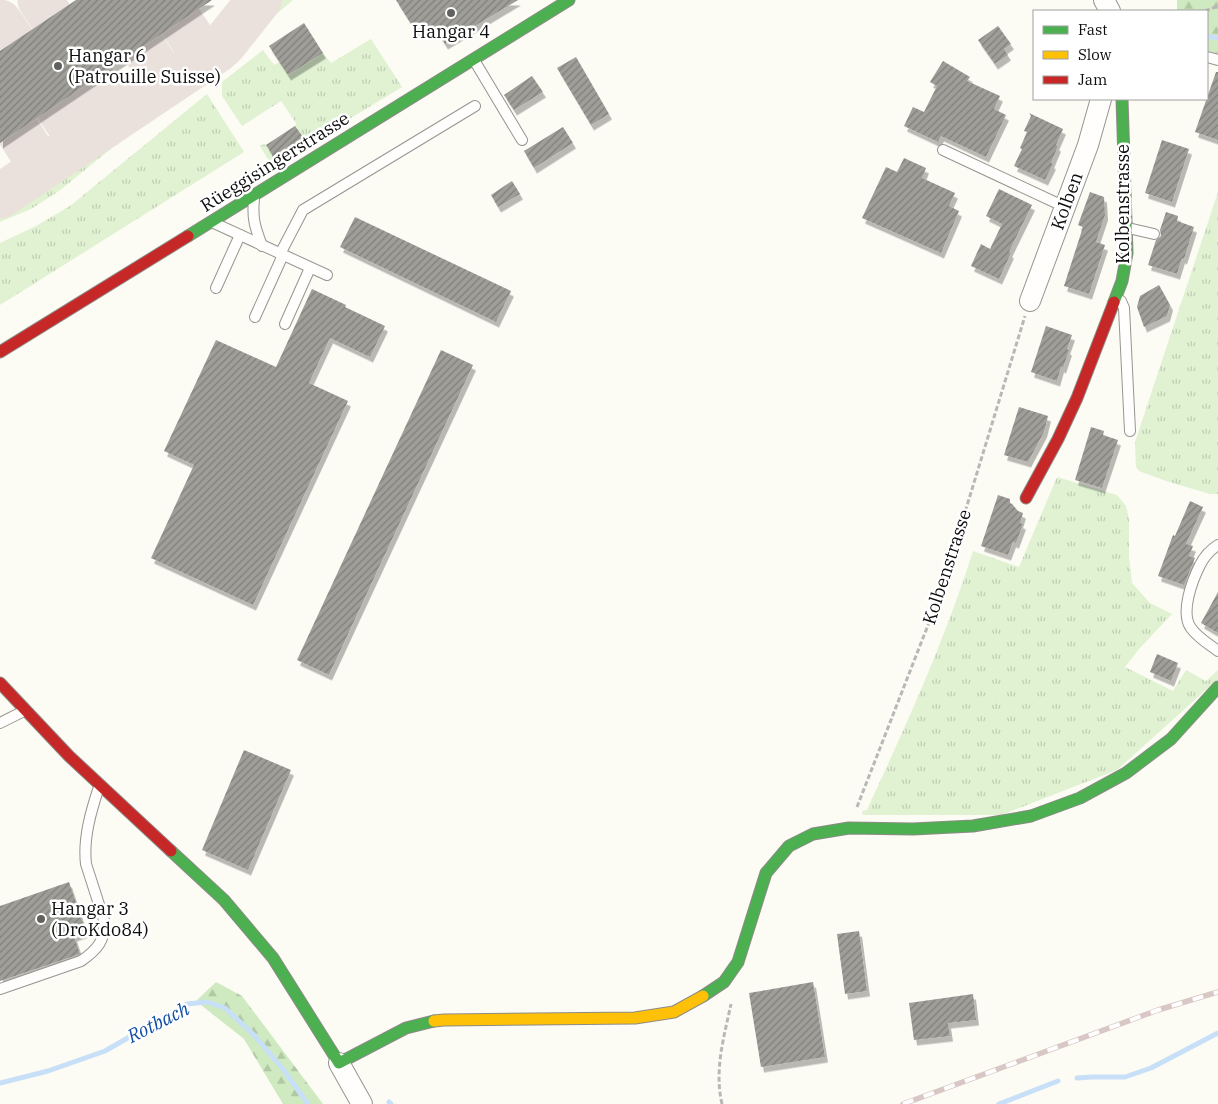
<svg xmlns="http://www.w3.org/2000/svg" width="1218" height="1104" font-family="'IBM Plex Serif',serif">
	<defs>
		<pattern id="grass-tufts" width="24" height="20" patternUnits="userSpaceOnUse" patternTransform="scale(1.25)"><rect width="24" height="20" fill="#e0f2d2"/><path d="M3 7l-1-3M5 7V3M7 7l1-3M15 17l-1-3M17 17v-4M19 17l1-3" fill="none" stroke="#bfceb3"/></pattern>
		<pattern id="forest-firs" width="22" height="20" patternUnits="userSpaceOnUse" patternTransform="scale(1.25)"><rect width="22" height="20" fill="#cfeac0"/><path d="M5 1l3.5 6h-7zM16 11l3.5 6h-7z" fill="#b1c8a4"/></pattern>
		<pattern id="building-hatch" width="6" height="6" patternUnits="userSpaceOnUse" patternTransform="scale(1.25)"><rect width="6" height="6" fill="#9f9e99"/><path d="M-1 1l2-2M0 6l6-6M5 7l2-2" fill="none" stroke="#807f7b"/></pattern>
		<filter id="shadow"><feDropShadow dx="3" dy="5.5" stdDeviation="0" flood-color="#0004"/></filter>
	</defs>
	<rect width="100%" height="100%" fill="#fcfbf4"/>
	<g fill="url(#grass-tufts)">
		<path d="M274,0H293L273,17H270L268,13L267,10Z"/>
		<path d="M371,39L402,87L272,166L260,146L263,144L266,145L274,156L302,137L295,126L296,123L281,101L242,126L222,96V82L263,50L274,65L280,62L288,75L323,53L331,63Z"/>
		<path d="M186,86L187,87L59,191L31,209L0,222V212Z"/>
		<path d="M207,94L244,152L0,305V243L36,226L70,206Z"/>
		<path d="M1218,192V494H1210L1166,481L1139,471L1136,467L1135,442Z"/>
		<path d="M1057,477L1117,495L1126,506L1129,519V557L1132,583L1150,603L1172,614L1139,649L1125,667L1173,691L1186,670L1206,681L1218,670V679L1117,770L1001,815H863L862,811L867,810L871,801C909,719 946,637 973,551L1019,567Z"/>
	</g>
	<g fill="url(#forest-firs)">
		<path d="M1177,0H1218V54L1207,51V11H1177Z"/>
		<path d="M216,982L242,996L323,1104H283L244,1039L196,1001Z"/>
	</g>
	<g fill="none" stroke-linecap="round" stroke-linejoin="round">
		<g stroke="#c8dff8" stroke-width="5">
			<path d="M1207,36L1218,38"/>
			<path d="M1077,1078L1091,1077H1125L1151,1068L1218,1033"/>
			<path d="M0,1083L48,1071L105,1051L187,1004L207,1002L225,1008L254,1035L282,1068L308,1104"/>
			<path d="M389,1102L391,1104"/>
			<path d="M999,1104L1058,1081"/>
		</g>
		<g stroke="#eae1dc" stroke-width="45">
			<path d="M40,0L109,104C114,113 110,119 105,126"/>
			<path d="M111,0L161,74C162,82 160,87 154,92"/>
			<path d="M166,0L199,49C200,57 197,62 192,67"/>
			<path d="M0,22L72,129C76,138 73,145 66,151"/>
			<path d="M0,103L36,159L35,169L29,177"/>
			<path d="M0,196L216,51L224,44L259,0"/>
		</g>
	</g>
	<g fill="url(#building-hatch)" filter="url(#shadow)">
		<path d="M76,0H212L0,143V51Z"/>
		<path d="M396,0H518L445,44L433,25L418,35Z"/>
		<path d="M304,23L323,53L288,75L269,46Z"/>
		<path d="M998,26L1011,44L1004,49L1008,55L995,64L978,40Z"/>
		<path d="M576,57L609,114L591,125L557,68Z"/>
		<path d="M943,61L970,77L967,81L1000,96L994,109L1006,115L986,157L941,136L938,142L904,126L913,107L924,112L937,86L930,82Z"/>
		<path d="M1216,72H1218V140L1195,132Z"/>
		<path d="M532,76L543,92L514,110L504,95Z"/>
		<path d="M1029,113L1063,129L1056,145L1058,146L1051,163L1053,164L1045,180L1014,166L1022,149L1020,148L1027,132L1024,131L1031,116Z"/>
		<path d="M295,126L303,137L273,156L266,145Z"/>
		<path d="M563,127L573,143L534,168L524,151Z"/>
		<path d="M1162,140L1189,149L1172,202L1145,193Z"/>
		<path d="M904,158L926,168L922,178L955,193L949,206L959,211L941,253L862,218L886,167L897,172Z"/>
		<path d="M512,181L520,194L498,207L491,195Z"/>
		<path d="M999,189L1032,205L1009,252L1011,253L999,279L971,266L981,244L990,249L1002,224L986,216Z"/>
		<path d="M1090,192L1104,197L1105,215L1096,242L1105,245L1089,294L1064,286L1083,227L1078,225Z"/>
		<path d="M1166,212L1178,216L1177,221L1194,227L1184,259L1182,258L1177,274L1148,265L1156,240L1161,236L1160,230Z"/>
		<path d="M355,217L511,291L496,322L340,247Z"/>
		<path d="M1159,285L1170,305L1167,316L1144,327L1137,307L1140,296Z"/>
		<path d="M312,289L346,305L345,307L385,326L370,357L330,338L309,383L348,401L253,605L151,558L194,465L164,451L216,340L276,367Z"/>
		<path d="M1046,326L1072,335L1067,349L1069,350L1063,368L1061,367L1057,381L1031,372Z"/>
		<path d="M441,350L473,365L329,675L297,660Z"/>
		<path d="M1019,407L1048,416L1044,432L1028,462L1004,455Z"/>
		<path d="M1091,427L1104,431L1103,435L1118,440L1102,488L1075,480Z"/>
		<path d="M998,495L1010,499V503L1012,504L1018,511L1023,513L1020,523L1023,524L1016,543L1013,542L1008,555L981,546Z"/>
		<path d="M1190,501L1203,507L1186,544L1193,546L1189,556L1195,558L1184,585L1158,576L1173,535L1175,536Z"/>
		<path d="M1218,592V633L1201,623Z"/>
		<path d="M1157,654L1178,663L1171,681L1150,672Z"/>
		<path d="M244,750L291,770L248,870L202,850Z"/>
		<path d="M69,882L86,932L74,936L80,954L0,981V906Z"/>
		<path d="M859,931L867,991L845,994L837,934Z"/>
		<path d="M813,982L825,1057L761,1067L749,993Z"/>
		<path d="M973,994L976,1020L948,1023L950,1036L914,1040L909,1003Z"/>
	</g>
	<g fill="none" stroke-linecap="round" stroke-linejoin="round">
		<defs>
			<g id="lane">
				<path d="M1207,57L1218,60"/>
				<path d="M474,60L522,140"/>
				<path d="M943,150L1065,207"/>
				<path d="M254,199C252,219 255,227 262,246"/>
				<path d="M214,223L327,275"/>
				<path d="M1128,228L1154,234"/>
				<path d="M280,254L303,210L475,106"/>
				<path d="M216,288L240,235"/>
				<path d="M1121,301L1124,308L1130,431"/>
				<path d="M255,317L283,255"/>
				<path d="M285,324L310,268"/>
				<path d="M1218,545C1210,550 1204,557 1200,565C1192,581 1180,613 1191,628C1198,638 1209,644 1218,651"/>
				<path d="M0,723L24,711"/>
				<path d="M0,989L81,961C97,950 106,940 104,920L86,864C83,838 91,811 99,787"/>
			</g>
			<g id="street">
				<path d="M1104,0L1110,11"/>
				<path d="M1030,301L1088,145L1101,99"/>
				<path d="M339,1063L362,1104"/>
			</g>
			<g id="fast">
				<path d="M188,236L569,0"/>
				<path d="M1114,302L1122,281L1127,253L1122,99"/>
				<path d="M171,851L224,900L273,958L339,1063L406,1028L434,1021"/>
				<path d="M703,996L724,982L738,962L766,873L789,846L813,834L849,828L913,829L973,826L1031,816L1080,798L1126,773L1171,739L1218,687"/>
			</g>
			<path id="slow" d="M434,1021L444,1020L635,1018L674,1012L703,996"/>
			<g id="jam">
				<path d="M0,352L188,236"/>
				<path d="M1026,498L1058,439L1077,398L1114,302"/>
				<path d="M0,683L69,756L171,851"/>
			</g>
		</defs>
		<use href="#lane" stroke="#959592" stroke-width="12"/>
		<use href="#street" stroke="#959592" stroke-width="22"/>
		<use href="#fast" stroke="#8c8b88" stroke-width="13"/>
		<use href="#slow" stroke="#8c8b88" stroke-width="13"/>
		<use href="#jam" stroke="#8c8b88" stroke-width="13"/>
		<g stroke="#b8b8b7" stroke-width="3" stroke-dasharray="5 2.5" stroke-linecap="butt">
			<path d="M1205,11L1218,6"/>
			<path d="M857,807L939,597L1025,316"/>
			<path d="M722,1104C714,1070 724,1037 731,1004"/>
		</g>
		<use href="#lane" stroke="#fffefd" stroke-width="10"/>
		<use href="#street" stroke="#fffefd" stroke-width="20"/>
		<use href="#fast" stroke="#4caf50" stroke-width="11"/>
		<use href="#slow" stroke="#ffc107" stroke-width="11"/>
		<use href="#jam" stroke="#c62828" stroke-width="11"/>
		<defs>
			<path id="rail" d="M903,1104L1158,1010L1218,992"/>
		</defs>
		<use href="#rail" stroke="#d8c7c4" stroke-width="5.5"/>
		<use href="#rail" stroke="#fff" stroke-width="4" stroke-dasharray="11" stroke-linecap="butt"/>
	</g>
	<g fill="#61615e" stroke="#fff" stroke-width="2">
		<circle cx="451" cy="13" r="5"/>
		<circle cx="58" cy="66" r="5"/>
		<circle cx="41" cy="919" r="5"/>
	</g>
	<g text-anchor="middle" stroke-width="5" stroke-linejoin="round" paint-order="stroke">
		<g font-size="18" fill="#0e0e0e" stroke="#fff" text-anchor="start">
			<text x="451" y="38" text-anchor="middle">Hangar 4</text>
			<text x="68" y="62">Hangar 6<tspan x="68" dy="21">(Patrouille Suisse)</tspan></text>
			<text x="51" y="915">Hangar 3<tspan x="51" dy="21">(DroKdo84)</tspan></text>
		</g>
		<g font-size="18" fill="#0e0e0e" stroke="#fff">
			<text transform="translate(275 162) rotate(-32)" y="6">Rüeggisingerstrasse</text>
			<text transform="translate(1067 201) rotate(-70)" y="6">Kolben</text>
			<text transform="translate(1123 204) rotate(-90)" y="6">Kolbenstrasse</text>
			<text transform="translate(947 567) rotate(-72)" y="6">Kolbenstrasse</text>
		</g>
		<g font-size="19" font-style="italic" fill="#124ea6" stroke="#fff">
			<text transform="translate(158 1022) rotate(-27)" y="7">Rotbach</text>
		</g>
	</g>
	<rect x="1033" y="10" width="175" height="90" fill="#ffffff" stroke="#9f9f9f"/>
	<rect x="1043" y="26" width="25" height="8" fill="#4caf50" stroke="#9f9f9f"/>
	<text x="1078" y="35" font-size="15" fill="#0e0e0e">Fast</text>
	<rect x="1043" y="51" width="25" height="8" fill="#ffc107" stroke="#9f9f9f"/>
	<text x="1078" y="60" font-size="15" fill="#0e0e0e">Slow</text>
	<rect x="1043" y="76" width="25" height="8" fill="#c62828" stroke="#9f9f9f"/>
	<text x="1078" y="85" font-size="15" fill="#0e0e0e">Jam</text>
</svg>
